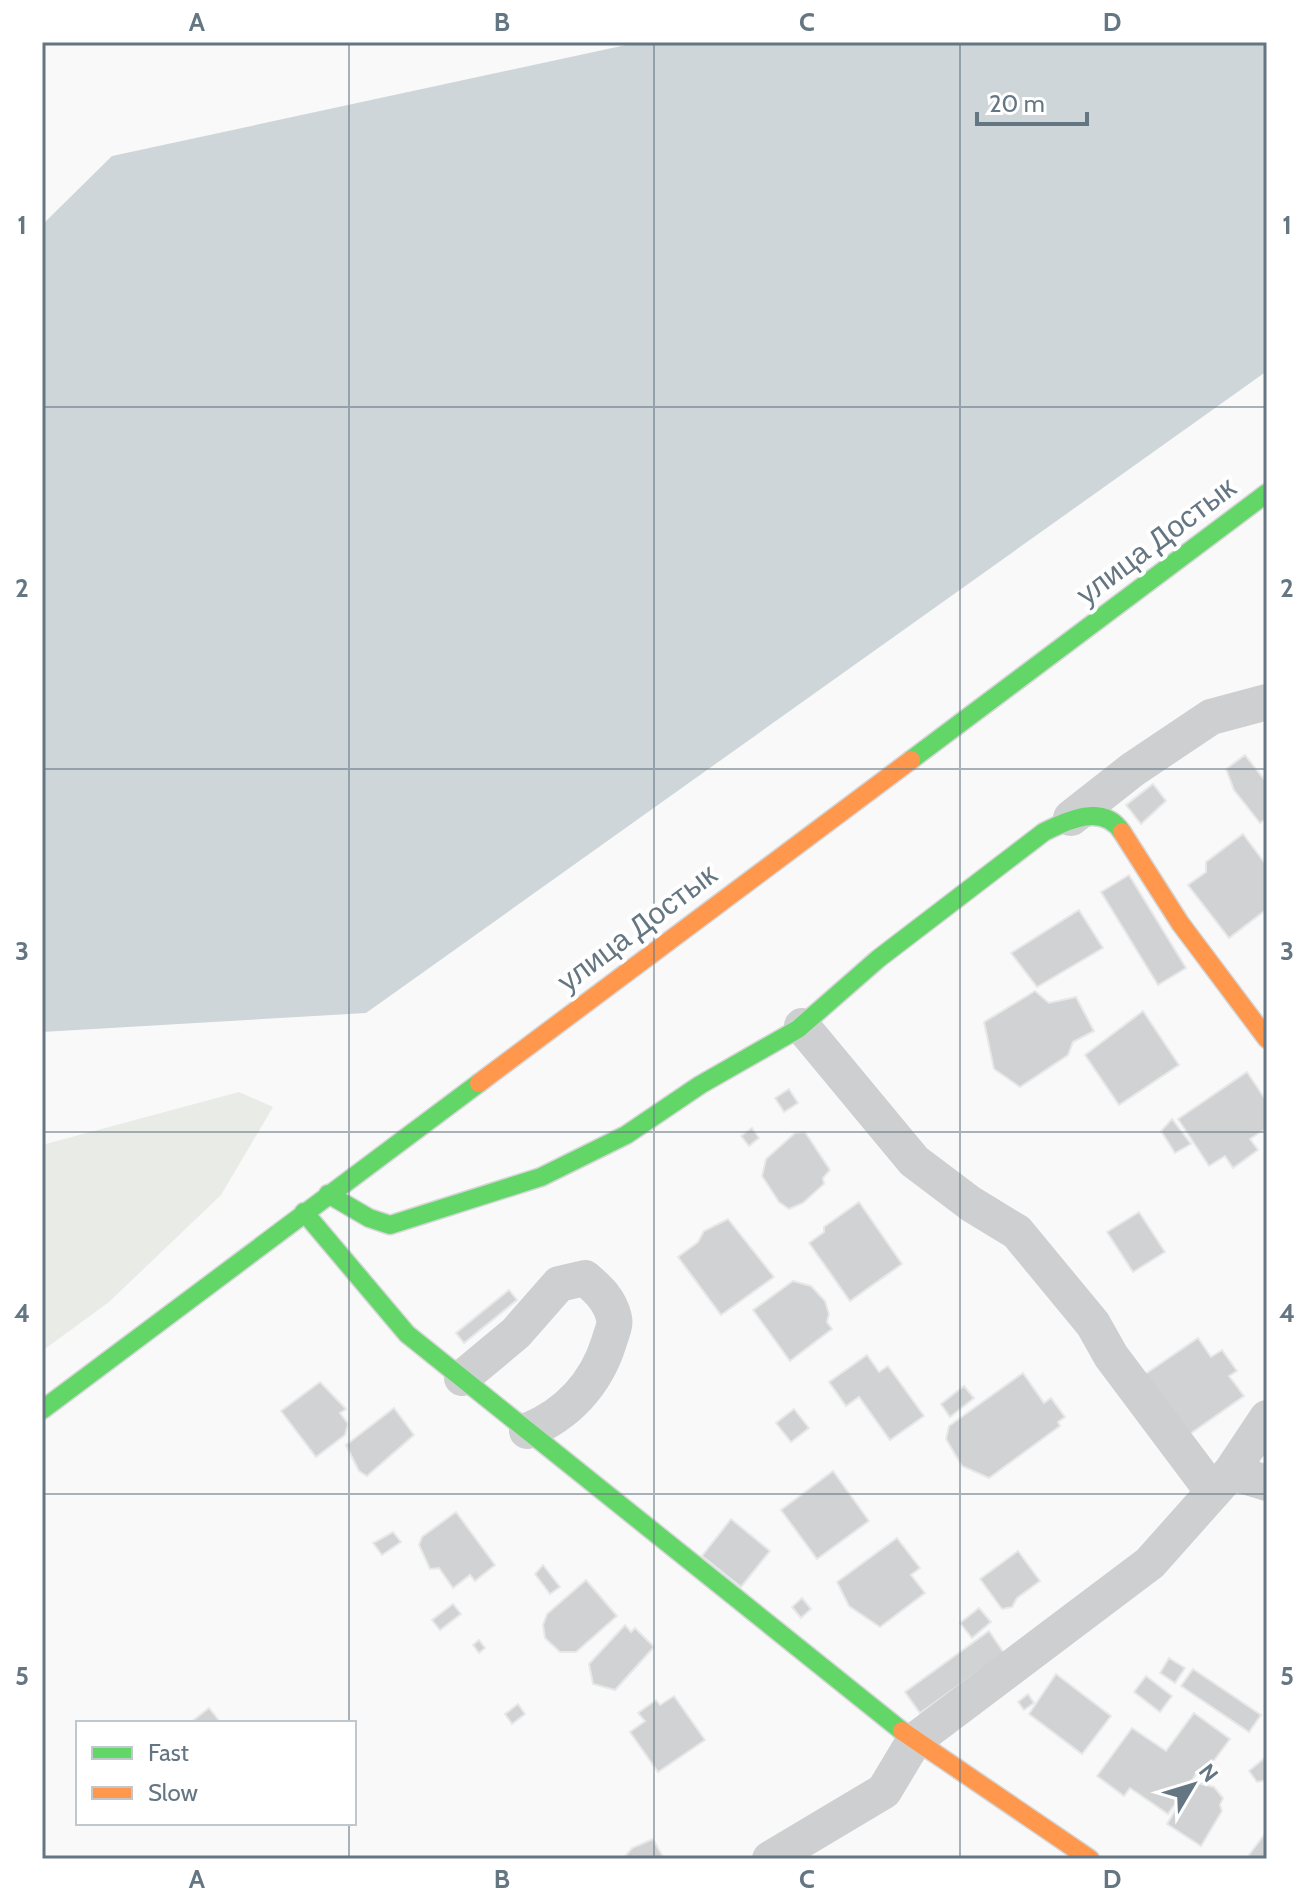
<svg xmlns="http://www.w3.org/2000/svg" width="1309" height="1901" font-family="Cabin,sans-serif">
	<rect width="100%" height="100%" fill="#f9f9f9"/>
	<path fill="#e8ebe6" d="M239,1092L273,1107L221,1195L109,1302L42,1351V1145Z"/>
	<path fill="#ced6d9" d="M640,42H1267V371L366,1013L42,1032V225L112,156Z"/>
	<g fill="#d0d2d3" stroke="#e8e8e8" stroke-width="2">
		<path d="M1245,755L1267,783V818L1260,823L1234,790L1226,769Z"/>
		<path d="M1153,784L1166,801L1141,824L1126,805Z"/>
		<path d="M1243,834L1267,866V909L1229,938L1188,885L1206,872V862Z"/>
		<path d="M1129,875L1186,968L1158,985L1101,892Z"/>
		<path d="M1079,910L1103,948L1037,987L1011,953Z"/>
		<path d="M1035,991L1049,1003L1076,997L1094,1031L1073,1042L1068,1055L1020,1087L994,1069L984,1022Z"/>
		<path d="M1143,1011L1179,1065L1119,1105L1085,1055Z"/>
		<path d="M1247,1072L1267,1102V1128L1250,1139L1258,1150L1233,1168L1225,1156L1209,1166L1178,1119Z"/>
		<path d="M789,1089L798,1103L784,1112L775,1098Z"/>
		<path d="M1172,1119L1191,1144L1175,1153L1161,1131Z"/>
		<path d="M752,1128L759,1138L749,1146L741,1136Z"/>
		<path d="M805,1132L830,1170L823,1178L824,1184L803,1203L789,1209L779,1202L762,1176L766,1159L795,1133Z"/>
		<path d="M859,1202L902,1264L850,1301L809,1243L824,1232V1227Z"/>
		<path d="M1139,1212L1165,1252L1133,1272L1107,1232Z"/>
		<path d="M728,1219L774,1277L721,1315L678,1257L698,1242L704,1231Z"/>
		<path d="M793,1281L811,1286L825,1301L829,1314L827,1322L832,1329L790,1361L753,1310Z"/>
		<path d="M509,1290L517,1300L464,1343L456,1333Z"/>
		<path d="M1198,1338L1211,1357L1222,1350L1237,1371L1229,1376L1244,1396L1184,1438L1141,1377Z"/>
		<path d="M867,1355L879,1372L888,1366L924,1416L890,1440L859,1397L846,1406L829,1382Z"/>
		<path d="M1023,1373L1044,1403L1051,1398L1065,1417L1058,1422L1060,1426L989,1478L962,1466L946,1439L949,1426Z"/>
		<path d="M320,1382L346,1409L340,1413L348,1424L345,1435L316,1457L281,1411Z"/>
		<path d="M964,1386L974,1398L950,1417L941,1404Z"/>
		<path d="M394,1408L414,1435L367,1476L359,1471L346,1445Z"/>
		<path d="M794,1409L809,1428L791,1442L776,1423Z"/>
		<path d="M833,1471L869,1521L817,1559L781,1510Z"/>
		<path d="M456,1512L495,1565L475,1581L470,1575L453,1588L439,1568L430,1569L419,1545L422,1537Z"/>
		<path d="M731,1519L770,1551L741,1587L702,1556Z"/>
		<path d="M393,1532L401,1542L382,1555L373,1543Z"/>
		<path d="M897,1538L920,1568L911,1575L925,1593L880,1627L849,1606L837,1582Z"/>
		<path d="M1018,1551L1040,1581L1017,1598L1012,1607L1002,1609L980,1579Z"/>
		<path d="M543,1565L560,1587L550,1594L535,1574Z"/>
		<path d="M586,1580L617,1616L576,1652H560L545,1638L543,1625L547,1614Z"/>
		<path d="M802,1598L811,1609L801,1618L792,1607Z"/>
		<path d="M453,1604L461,1614L440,1630L432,1620Z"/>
		<path d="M979,1608L991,1622L972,1638L960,1623Z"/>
		<path d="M625,1625L631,1632L635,1628L654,1647L615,1690L593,1684L589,1664Z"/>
		<path d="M989,1631L1004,1653L920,1713L905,1692Z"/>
		<path d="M479,1640L485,1648L479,1653L473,1645Z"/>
		<path d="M1169,1658L1185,1668L1175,1683L1160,1673Z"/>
		<path d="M1193,1669L1261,1715L1249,1732L1181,1686Z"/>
		<path d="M1056,1674L1111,1716L1082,1754L1029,1714Z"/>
		<path d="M1146,1676L1172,1696L1160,1712L1134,1692Z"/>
		<path d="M1028,1694L1034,1703L1024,1710L1018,1702Z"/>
		<path d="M674,1696L705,1740L658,1772L630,1732L645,1721L638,1713L656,1700L660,1705Z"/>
		<path d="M518,1704L525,1714L512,1724L505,1714Z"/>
		<path d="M209,1708L221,1723H190Z"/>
		<path d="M1194,1713L1230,1739L1204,1774L1199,1770L1168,1814L1130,1788L1124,1796L1097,1776L1132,1728L1166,1751Z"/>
		<path d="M1267,1756V1780L1257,1782L1249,1771Z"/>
		<path d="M1198,1783L1214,1787L1223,1798L1220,1805L1222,1811L1201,1846L1167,1824L1189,1788Z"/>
		<path d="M1267,1831V1859H1252L1249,1855Z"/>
		<path d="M653,1839L664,1859H623L632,1848Z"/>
	</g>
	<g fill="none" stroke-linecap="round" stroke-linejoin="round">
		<defs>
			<g id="fast">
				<path d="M911,760L1267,493"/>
				<path d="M328,1194L369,1218L390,1225L541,1177L626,1135L700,1085L798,1029L878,959L1044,832C1068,820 1103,803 1122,832"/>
				<path d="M304,1212L407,1334L902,1731"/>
				<path d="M42,1410L479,1083"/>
			</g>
			<g id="slow">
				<path d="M1122,832L1180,923L1267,1039"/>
				<path d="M479,1083L911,760"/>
				<path d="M902,1731L1090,1859"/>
			</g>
		</defs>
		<use href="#fast" stroke="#d5d6d7" stroke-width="21"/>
		<use href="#slow" stroke="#d5d6d7" stroke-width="21"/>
		<g stroke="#cecfd0" stroke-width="36">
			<path d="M1071,818L1132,770L1211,717L1267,702"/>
			<path d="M802,1026L914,1161L971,1204L1017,1232L1093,1324L1111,1356L1213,1492"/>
			<path d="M462,1378L516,1333L559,1284L585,1278C598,1289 610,1300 614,1318C616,1325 611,1334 609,1342C596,1384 567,1415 527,1431"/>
			<path d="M1231,1472L1267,1483"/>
			<path d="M770,1859L884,1791L914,1741L1150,1563L1231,1472L1267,1418"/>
		</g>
		<use href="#fast" stroke="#63d668" stroke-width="18"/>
		<use href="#slow" stroke="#ff974d" stroke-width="18"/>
	</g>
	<path fill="none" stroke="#657683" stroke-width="2" stroke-opacity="0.55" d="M349,42V1723M654,42V1859M960,42V1859M42,407H1267M42,769H1267M42,1132H1267M42,1494H1267M349,1823V1859"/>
	<g text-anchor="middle" stroke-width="8" stroke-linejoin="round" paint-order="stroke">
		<g font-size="30" fill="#657683" stroke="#fff">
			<text transform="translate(1156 541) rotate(-37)" y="10">улица Достык</text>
			<text transform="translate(637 928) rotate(-37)" y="10">улица Достык</text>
		</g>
	</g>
	<rect width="1309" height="1901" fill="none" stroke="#ffffff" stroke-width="88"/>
	<rect x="76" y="1721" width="280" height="104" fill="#ffffff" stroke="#c1c8cd" stroke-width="2"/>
	<rect x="92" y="1747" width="40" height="12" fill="#63d668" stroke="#c1c8cd" stroke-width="2"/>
	<text x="148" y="1761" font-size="24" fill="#657683">Fast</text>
	<rect x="92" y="1787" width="40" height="12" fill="#ff974d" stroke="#c1c8cd" stroke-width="2"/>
	<text x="148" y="1801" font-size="24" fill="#657683">Slow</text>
	<g transform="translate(1193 1785) rotate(52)" stroke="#ffffff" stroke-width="6" paint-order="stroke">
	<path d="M0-6L14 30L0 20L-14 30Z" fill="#657683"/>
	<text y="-12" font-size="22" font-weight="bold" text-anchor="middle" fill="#657683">N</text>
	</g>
	<path d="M977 112v12h110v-12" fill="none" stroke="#657683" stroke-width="4"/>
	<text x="989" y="112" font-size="24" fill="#657683" stroke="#ffffff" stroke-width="6" paint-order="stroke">20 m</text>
	<rect x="44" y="44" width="1221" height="1813" fill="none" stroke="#657683" stroke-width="3"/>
	<g font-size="26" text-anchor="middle" font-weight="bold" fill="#657683">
		<text x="197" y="31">A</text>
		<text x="502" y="31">B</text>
		<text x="807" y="31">C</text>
		<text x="1112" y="31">D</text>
		<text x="22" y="234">1</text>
		<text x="1287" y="234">1</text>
		<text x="22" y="597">2</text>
		<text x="1287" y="597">2</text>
		<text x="22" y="960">3</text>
		<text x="1287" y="960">3</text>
		<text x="22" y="1322">4</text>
		<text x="1287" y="1322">4</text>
		<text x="22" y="1685">5</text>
		<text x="1287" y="1685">5</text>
		<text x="197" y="1888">A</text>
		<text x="502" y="1888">B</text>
		<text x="807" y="1888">C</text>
		<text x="1112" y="1888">D</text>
	</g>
</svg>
